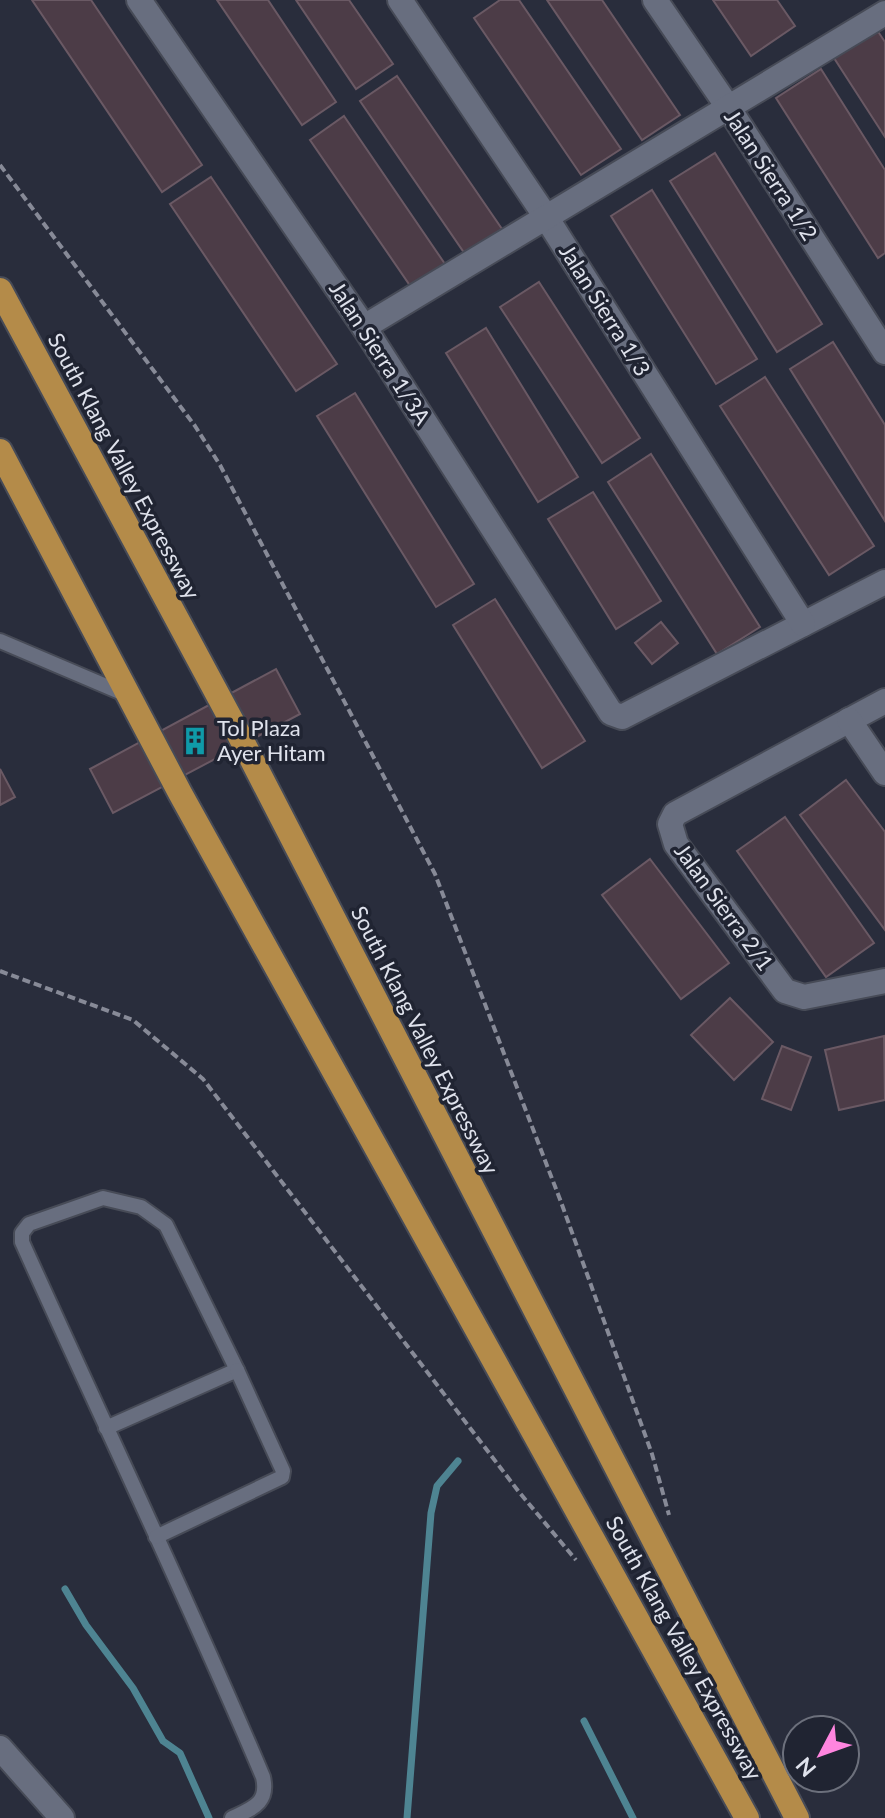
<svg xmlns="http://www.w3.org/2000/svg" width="885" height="1818" font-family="Lato,sans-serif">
	<rect width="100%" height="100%" fill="#292d3c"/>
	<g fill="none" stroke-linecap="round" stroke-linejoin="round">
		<g stroke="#4e8492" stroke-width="7">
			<path d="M65,1589L86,1625L133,1688L163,1741L180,1753L209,1818"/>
			<path d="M584,1721L633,1818"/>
			<path d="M407,1818L431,1513L437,1486L458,1461"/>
		</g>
	</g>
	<g fill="#4c3c47" stroke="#6a5964" stroke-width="2">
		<path d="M32,0H91L202,165L162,192Z"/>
		<path d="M217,0H268L336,102L302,125Z"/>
		<path d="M296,0H349L393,64L356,89Z"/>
		<path d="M500,0H519L621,149L581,175L474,18Z"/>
		<path d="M547,0H602L680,115L642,140Z"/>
		<path d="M713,0H777L795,26L751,56Z"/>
		<path d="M877,30L885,42V137L834,58Z"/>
		<path d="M821,69L885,170V253L878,258L776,98Z"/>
		<path d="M397,76L502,229L465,254L360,101Z"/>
		<path d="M344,116L445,264L411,287L310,140Z"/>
		<path d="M715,153L822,324L777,352L670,181Z"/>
		<path d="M211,177L337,364L296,391L170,204Z"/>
		<path d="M652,190L757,359L716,384L611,216Z"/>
		<path d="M539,282L640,438L602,463L500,307Z"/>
		<path d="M486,328L578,477L538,502L446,353Z"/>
		<path d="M833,342L885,425V521L790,369Z"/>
		<path d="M765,377L874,546L829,575L720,406Z"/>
		<path d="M355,393L474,584L436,607L317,416Z"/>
		<path d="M651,454L760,627L717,654L608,482Z"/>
		<path d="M593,492L661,601L616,629L548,519Z"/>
		<path d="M495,599L585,741L542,768L453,625Z"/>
		<path d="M661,622L678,643L652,664L635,643Z"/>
		<path d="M276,669L300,714L113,813L90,769Z"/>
		<path d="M0,769L15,797L0,805Z"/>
		<path d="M846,780L885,832V930L800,815Z"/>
		<path d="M785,817L874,943L826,977L737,851Z"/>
		<path d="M650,859L729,963L681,999L602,895Z"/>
		<path d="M730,998L773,1042L734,1080L691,1035Z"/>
		<path d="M884,1036L885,1100L839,1110L825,1050Z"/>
		<path d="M782,1046L811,1057L791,1110L762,1099Z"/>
	</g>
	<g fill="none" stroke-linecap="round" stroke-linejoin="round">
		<defs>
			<g id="service">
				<path d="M0,641L127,695"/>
				<path d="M106,1428L237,1370L166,1225L141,1207L103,1198L29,1224L22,1233V1242C102,1420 187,1597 263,1777C269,1803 253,1808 232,1818"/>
				<path d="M156,1537L282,1477L283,1471L237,1370"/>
			</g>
			<g id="minor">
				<path d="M139,0L364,327L611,713L622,717L885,582"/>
				<path d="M400,0L546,217L803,624"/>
				<path d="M655,0L728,107L885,352"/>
				<path d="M364,327L885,13"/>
				<path d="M885,701L675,814L670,824L676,844L785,991L804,997L885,981"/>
				<path d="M849,720L885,773"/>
				<path d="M0,1748L62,1818"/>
			</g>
			<g id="motorway">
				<path d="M0,290L234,725L797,1818"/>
				<path d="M0,451L180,793L747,1818"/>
			</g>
		</defs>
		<use href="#service" stroke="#474b57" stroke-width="18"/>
		<use href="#minor" stroke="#474b57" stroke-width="28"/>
		<use href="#motorway" stroke="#474b57" stroke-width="28"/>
		<g stroke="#878a97" stroke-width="4" stroke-dasharray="8 4" stroke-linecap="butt">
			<path d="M0,165L195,426L220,465L435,874L561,1202L652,1454L669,1515"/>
			<path d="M0,971L133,1020L203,1079L519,1492L576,1560"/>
		</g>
		<use href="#service" stroke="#686e7f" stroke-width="14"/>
		<use href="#minor" stroke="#686e7f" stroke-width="24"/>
		<use href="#motorway" stroke="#b48b49" stroke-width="24"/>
	</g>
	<defs>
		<symbol id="building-bare" viewBox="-9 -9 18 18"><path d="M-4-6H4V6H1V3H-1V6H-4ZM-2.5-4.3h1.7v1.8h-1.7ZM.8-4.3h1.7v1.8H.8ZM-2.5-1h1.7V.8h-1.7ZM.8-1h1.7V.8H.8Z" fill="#0f9aa8" stroke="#202432" stroke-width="2.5" paint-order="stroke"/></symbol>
	</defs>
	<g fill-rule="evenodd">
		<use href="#building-bare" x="175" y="721" width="40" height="40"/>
	</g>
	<g text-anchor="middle" stroke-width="7" stroke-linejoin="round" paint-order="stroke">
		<g font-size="22" fill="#dfe2ec" stroke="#202432">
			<text transform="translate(771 175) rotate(57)" y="8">Jalan Sierra 1/2</text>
			<text transform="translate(605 310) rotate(58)" y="8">Jalan Sierra 1/3</text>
			<text transform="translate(380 353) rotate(57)" y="8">Jalan Sierra 1/3A</text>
			<text transform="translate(124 466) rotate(62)" y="8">South Klang Valley Expressway</text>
			<text transform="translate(724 907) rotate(54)" y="8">Jalan Sierra 2/1</text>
			<text transform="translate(425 1040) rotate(63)" y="8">South Klang Valley Expressway</text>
			<text transform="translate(684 1648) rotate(61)" y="8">South Klang Valley Expressway</text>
		</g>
		<g font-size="22" fill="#dfe2ec" stroke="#202432" text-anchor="start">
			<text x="217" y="736">Tol Plaza<tspan x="217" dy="25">Ayer Hitam</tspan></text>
		</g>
	</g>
	<g transform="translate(821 1754) rotate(229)"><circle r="38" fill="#202432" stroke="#6c707c" stroke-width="2"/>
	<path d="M0-6L14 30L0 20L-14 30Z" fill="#ff85df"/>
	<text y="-12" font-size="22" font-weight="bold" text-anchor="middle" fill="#dfe2ec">N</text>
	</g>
</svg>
